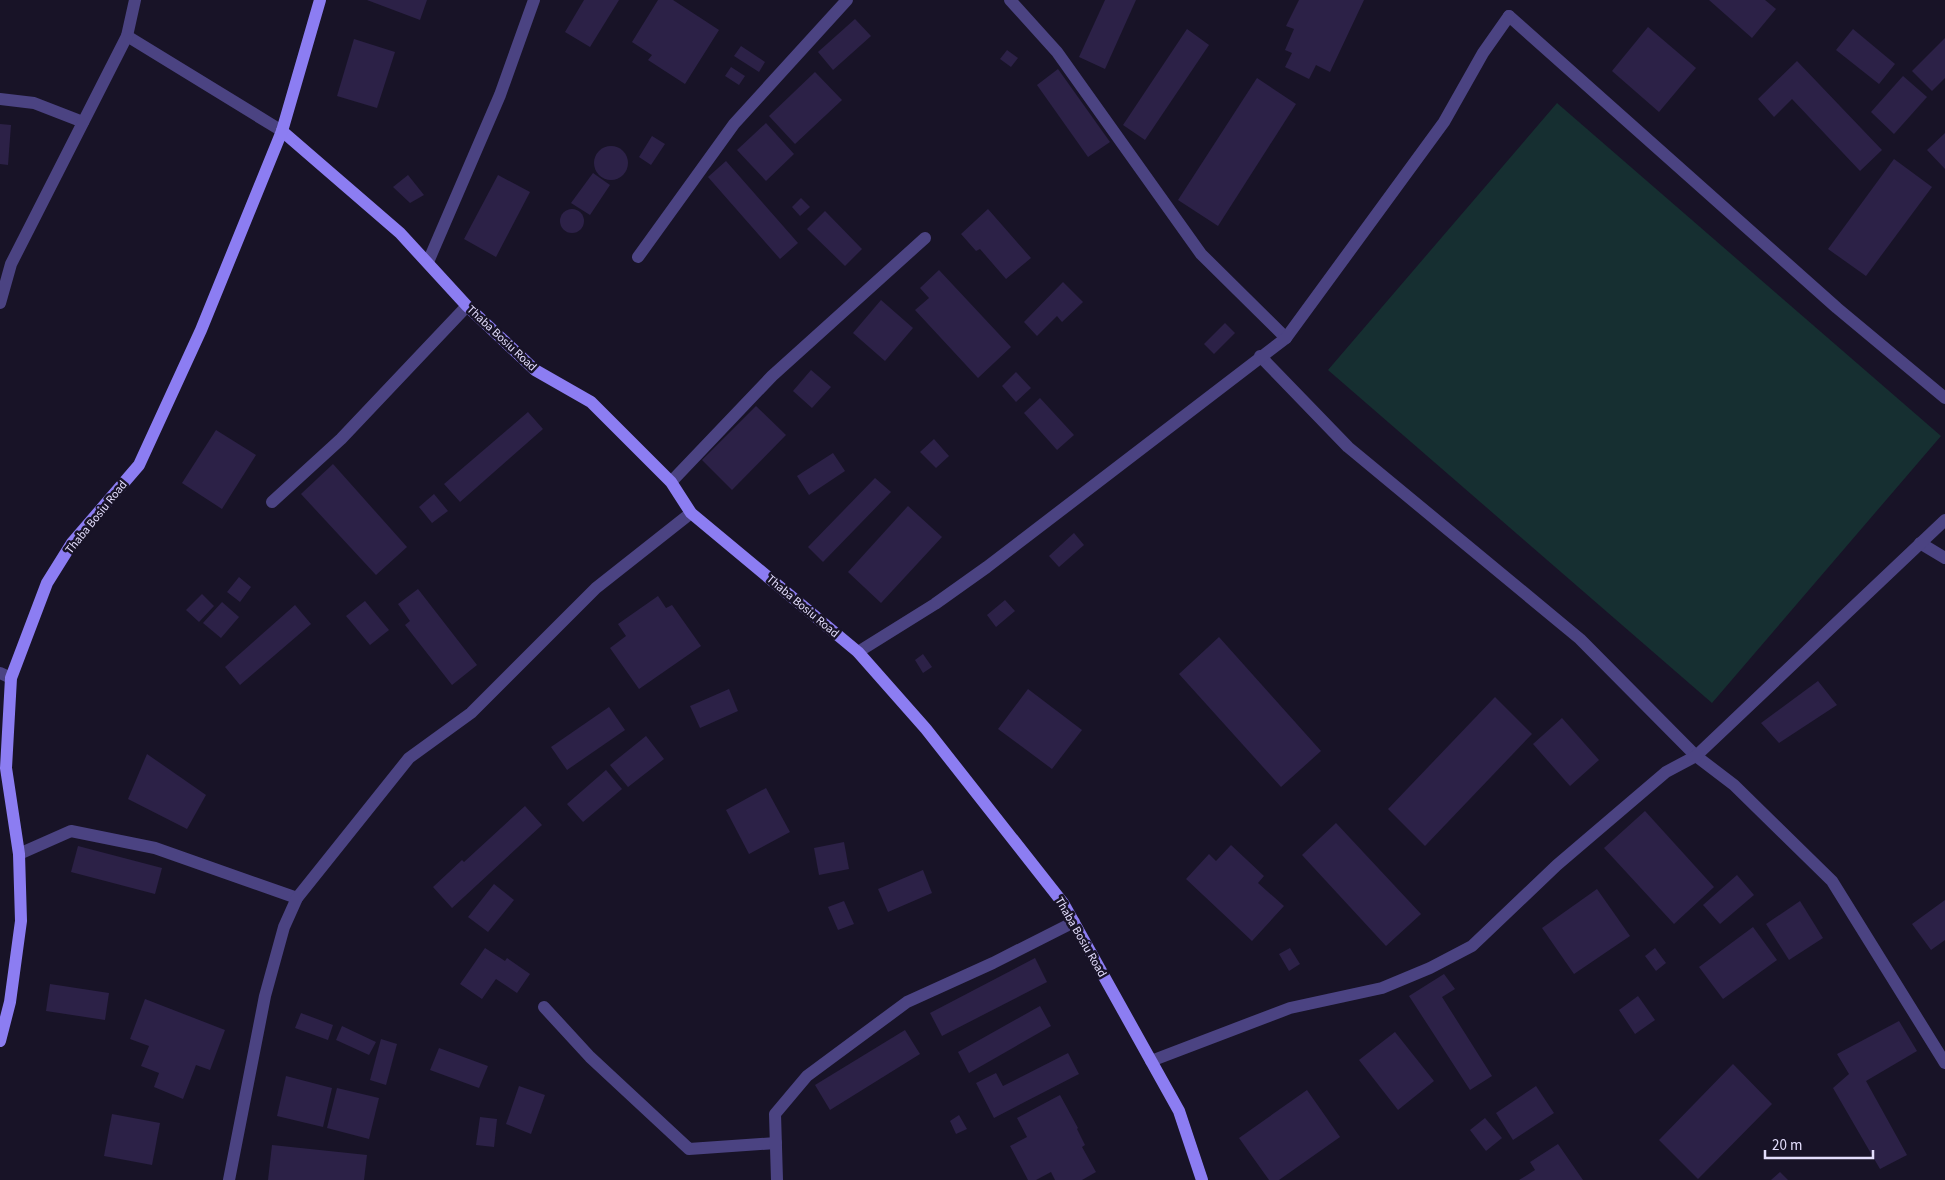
<svg xmlns="http://www.w3.org/2000/svg" width="1945" height="1180" font-family="'Source Sans 3',sans-serif">
	<rect width="100%" height="100%" fill="#181327"/>
	<path fill="#162f31" d="M1557,103L1941,436L1712,703L1328,370Z"/>
	<g fill="#2c2147">
		<path d="M367,0H427L420,20Z"/>
		<path d="M584,0H619L590,47L565,32Z"/>
		<path d="M658,0H673L719,30L685,84L648,60L652,55L632,42Z"/>
		<path d="M1105,0H1136L1105,69L1079,57Z"/>
		<path d="M1299,0H1364L1330,72L1316,65L1309,79L1285,67L1292,53L1285,50L1294,29L1286,26Z"/>
		<path d="M1709,0H1765L1776,9L1752,38Z"/>
		<path d="M855,19L871,36L833,70L818,52Z"/>
		<path d="M1648,27L1696,68L1659,112L1612,71Z"/>
		<path d="M1187,29L1209,45L1145,140L1123,125Z"/>
		<path d="M1853,29L1895,64L1879,84L1836,50Z"/>
		<path d="M1945,38V78L1932,91L1912,71Z"/>
		<path d="M354,39L395,52L377,108L337,96Z"/>
		<path d="M741,46L765,62L759,72L734,56Z"/>
		<path d="M1007,50L1018,58L1011,67L1000,59Z"/>
		<path d="M1797,61L1882,150L1860,171L1792,99L1774,117L1758,99Z"/>
		<path d="M731,67L745,76L739,85L725,76Z"/>
		<path d="M1058,69L1110,142L1088,157L1037,85Z"/>
		<path d="M815,72L842,100L795,144L769,116Z"/>
		<path d="M1903,76L1927,97L1894,134L1871,112Z"/>
		<path d="M1257,78L1296,104L1218,226L1178,200Z"/>
		<path d="M766,123L794,154L766,181L737,150Z"/>
		<path d="M0,124L11,125L8,165L0,164Z"/>
		<path d="M1945,133V169L1927,150Z"/>
		<path d="M652,136L665,144L651,165L639,157Z"/>
		<circle cx="611" cy="163" r="17"/>
		<path d="M1894,159L1932,187L1866,276L1828,249Z"/>
		<path d="M726,161L798,243L780,259L708,177Z"/>
		<path d="M593,173L610,185L590,215L571,203Z"/>
		<path d="M408,175L424,195L410,203L393,187Z"/>
		<path d="M498,175L530,192L496,257L464,239Z"/>
		<path d="M801,198L810,207L800,216L792,207Z"/>
		<circle cx="572" cy="221" r="12"/>
		<path d="M988,209L1031,258L1006,279L980,249L976,251L961,234Z"/>
		<path d="M825,211L862,249L845,266L807,229Z"/>
		<path d="M939,270L1011,347L978,378L915,310L929,298L920,288Z"/>
		<path d="M1063,282L1083,302L1062,322L1057,316L1037,336L1024,322Z"/>
		<path d="M881,300L913,328L885,361L853,333Z"/>
		<path d="M1225,323L1235,333L1214,354L1204,344Z"/>
		<path d="M811,370L831,387L812,408L793,391Z"/>
		<path d="M1016,372L1031,388L1016,402L1002,386Z"/>
		<path d="M1040,398L1074,435L1057,450L1024,413Z"/>
		<path d="M756,406L786,435L732,490L702,460Z"/>
		<path d="M528,412L543,429L460,502L444,484Z"/>
		<path d="M216,430L256,455L222,509L182,483Z"/>
		<path d="M934,439L949,456L936,468L920,452Z"/>
		<path d="M833,453L845,471L809,495L797,476Z"/>
		<path d="M333,464L407,547L376,575L301,494Z"/>
		<path d="M875,478L891,492L823,562L808,547Z"/>
		<path d="M434,494L448,511L432,523L419,507Z"/>
		<path d="M908,506L942,537L881,603L848,572Z"/>
		<path d="M1074,533L1084,545L1059,567L1049,556Z"/>
		<path d="M239,577L251,587L240,602L227,592Z"/>
		<path d="M418,589L477,665L452,685L405,625L410,621L398,604Z"/>
		<path d="M202,594L214,606L199,622L186,610Z"/>
		<path d="M658,596L666,608L672,605L701,646L639,689L610,648L626,636L618,624Z"/>
		<path d="M1005,600L1015,611L996,627L987,615Z"/>
		<path d="M365,601L389,630L370,645L346,616Z"/>
		<path d="M222,602L239,617L221,638L203,623Z"/>
		<path d="M295,605L311,624L240,685L225,667Z"/>
		<path d="M1219,637L1321,751L1281,787L1179,674Z"/>
		<path d="M923,654L932,667L923,673L915,660Z"/>
		<path d="M1818,681L1837,705L1779,743L1761,723Z"/>
		<path d="M729,689L738,711L700,728L690,706Z"/>
		<path d="M1028,689L1082,730L1052,769L998,729Z"/>
		<path d="M1495,697L1532,734L1425,846L1388,809Z"/>
		<path d="M609,707L625,730L567,770L551,747Z"/>
		<path d="M1562,718L1599,760L1570,786L1533,744Z"/>
		<path d="M646,736L664,759L628,787L610,765Z"/>
		<path d="M147,754L206,795L187,829L128,799Z"/>
		<path d="M606,770L622,789L583,822L567,804Z"/>
		<path d="M766,788L790,832L749,854L726,810Z"/>
		<path d="M525,806L542,825L452,908L433,887L462,860L464,862Z"/>
		<path d="M1645,811L1714,887L1674,924L1604,848Z"/>
		<path d="M1336,823L1421,914L1386,946L1302,855Z"/>
		<path d="M844,842L849,869L819,875L814,848Z"/>
		<path d="M1231,845L1264,876L1258,883L1284,906L1252,941L1186,879L1209,854L1216,861Z"/>
		<path d="M78,846L162,868L155,894L71,872Z"/>
		<path d="M923,870L932,893L888,912L878,889Z"/>
		<path d="M1737,875L1754,895L1720,924L1703,905Z"/>
		<path d="M494,884L514,900L488,932L468,917Z"/>
		<path d="M1597,889L1630,936L1574,974L1542,928Z"/>
		<path d="M1945,900V940L1931,950L1912,924Z"/>
		<path d="M844,901L854,924L838,930L828,907Z"/>
		<path d="M1800,901L1823,938L1789,960L1766,924Z"/>
		<path d="M1753,927L1777,960L1723,999L1699,967Z"/>
		<path d="M485,948L505,961L507,958L530,974L517,993L496,979L482,999L460,984Z"/>
		<path d="M1290,948L1300,964L1289,971L1279,954Z"/>
		<path d="M1655,948L1666,963L1656,971L1645,956Z"/>
		<path d="M1035,958L1047,982L942,1036L930,1013Z"/>
		<path d="M1444,974L1455,989L1442,997L1492,1076L1470,1090L1409,996Z"/>
		<path d="M50,984L109,993L105,1020L46,1011Z"/>
		<path d="M1638,996L1655,1020L1635,1034L1619,1010Z"/>
		<path d="M145,999L225,1030L210,1070L196,1065L183,1099L154,1087L159,1073L141,1066L149,1046L130,1039Z"/>
		<path d="M1040,1006L1051,1026L969,1073L958,1052Z"/>
		<path d="M301,1013L333,1025L328,1040L295,1028Z"/>
		<path d="M1899,1021L1917,1051L1866,1081L1907,1155L1880,1169L1833,1088L1849,1074L1837,1054Z"/>
		<path d="M342,1026L376,1042L369,1055L336,1040Z"/>
		<path d="M905,1030L920,1054L830,1110L815,1085Z"/>
		<path d="M1395,1032L1434,1081L1398,1110L1359,1060Z"/>
		<path d="M381,1039L397,1044L386,1085L370,1080Z"/>
		<path d="M439,1048L488,1066L479,1088L430,1070Z"/>
		<path d="M1068,1053L1079,1074L994,1118L976,1083L996,1073L1003,1086Z"/>
		<path d="M1733,1064L1772,1104L1698,1179L1659,1140Z"/>
		<path d="M286,1076L332,1088L323,1127L277,1116Z"/>
		<path d="M519,1086L545,1095L531,1134L506,1124Z"/>
		<path d="M1536,1086L1554,1113L1513,1140L1496,1113Z"/>
		<path d="M337,1088L379,1098L369,1139L327,1128Z"/>
		<path d="M1307,1090L1340,1137L1279,1180H1269L1239,1138Z"/>
		<path d="M1060,1095L1078,1128L1077,1129L1085,1145L1082,1147L1096,1172L1082,1180H1055L1051,1172L1036,1180H1028L1010,1146L1027,1137L1017,1118Z"/>
		<path d="M112,1114L160,1123L152,1165L104,1156Z"/>
		<path d="M959,1115L967,1129L956,1134L950,1121Z"/>
		<path d="M480,1117L497,1119L494,1147L476,1145Z"/>
		<path d="M1485,1118L1502,1138L1486,1151L1470,1130Z"/>
		<path d="M1558,1144L1583,1180H1519L1535,1170L1530,1162Z"/>
		<path d="M272,1145L367,1155L364,1180H268Z"/>
		<path d="M1780,1172L1788,1180H1771Z"/>
	</g>
	<g fill="none" stroke-linecap="round" stroke-linejoin="round">
		<g stroke="#4b4382" stroke-width="12">
			<path d="M1010,0L1057,52L1201,254L1286,338"/>
			<path d="M1509,16L1837,308L1945,398"/>
			<path d="M0,99L34,103L83,122"/>
			<path d="M638,257L734,124L847,0"/>
			<path d="M1260,356L1348,447L1580,639L1696,756"/>
			<path d="M671,482L772,376L925,238"/>
			<path d="M272,502L341,439L467,306"/>
			<path d="M1920,543L1945,558"/>
			<path d="M19,854L71,831L155,848L297,898"/>
			<path d="M544,1007L590,1057L689,1149L776,1143"/>
		</g>
		<g stroke="#4b4382" stroke-width="12">
			<path d="M127,36L282,131"/>
			<path d="M428,262L500,95L534,0"/>
			<path d="M0,303L11,264L127,36L135,0"/>
			<path d="M858,652L935,604L987,567L1286,338L1444,122L1483,53L1509,16"/>
			<path d="M0,673L11,678"/>
			<path d="M1696,756L1734,785L1832,881L1945,1063"/>
			<path d="M1151,1061L1290,1008L1382,988L1430,968L1472,946L1557,865L1666,772L1696,756L1945,520"/>
			<path d="M229,1180L265,996L284,927L297,898L409,758L471,713L596,588L691,513"/>
			<path d="M777,1180L775,1114L807,1076L907,1002L993,963L1074,922"/>
		</g>
		<g stroke="#8c7df2" stroke-width="12">
			<path d="M282,131L400,233L467,306L535,370L591,402L671,482L691,513L858,652L926,729L1063,903L1179,1111L1202,1180"/>
			<path d="M0,1041L10,1002L21,921L19,854L6,768L11,678L47,583L72,543L139,465L201,330L282,131L320,0"/>
		</g>
	</g>
	<g text-anchor="middle" stroke-width="5" stroke-linejoin="round" paint-order="stroke">
		<g font-size="12" fill="#e3ddfc" stroke="#181327">
			<text transform="translate(502 338) rotate(43)" y="4">Thaba Bosiu Road</text>
			<text transform="translate(96 517) rotate(-51)" y="4">Thaba Bosiu Road</text>
			<text transform="translate(803 606) rotate(40)" y="4">Thaba Bosiu Road</text>
			<text transform="translate(1081 937) rotate(60)" y="4">Thaba Bosiu Road</text>
		</g>
	</g>
	<path d="M1765 1150v8h108v-8" fill="none" stroke="#e3ddfc" stroke-width="2.5"/>
	<text x="1772" y="1150" font-size="15" fill="#e3ddfc" stroke="#181327" stroke-width="4" paint-order="stroke">20 m</text>
</svg>
